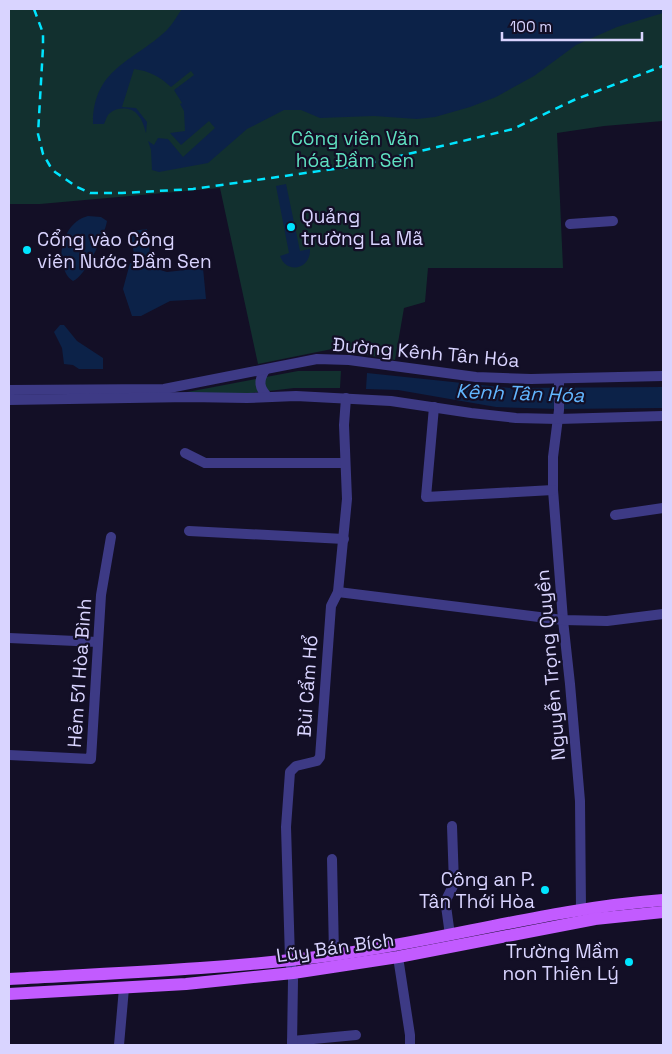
<svg xmlns="http://www.w3.org/2000/svg" width="672" height="1054" font-family="'Space Grotesk',sans-serif">
	<rect width="100%" height="100%" fill="#130f26"/>
	<g fill="#12302f">
		<path d="M9,9H663V121L604,126L557,133L563,268H428L425,302L404,308L395,360L332,349L258,364L220,188L40,204H9Z"/>
		<path d="M298,371H341L340,388H294L208,398L182,393Z"/>
	</g>
	<g fill="#0c2248">
		<path d="M182,9H663V13L617,27L576,45L534,76L496,97L470,107L435,117L417,119L374,116L320,118L301,110H284L247,129L208,163L159,172L152,170L151,150L148,141L154,145L158,138L168,139L183,157L215,128L209,121L181,145L170,133L185,131L184,111L180,104L182,103L174,90L194,75L191,71L171,87C159,76 149,71 134,69L122,107L136,108L147,122L146,133C144,126 142,119 137,114C131,107 117,107 110,113C107,115 106,120 104,124H93C93,69 132,62 166,31C172,25 177,16 182,9Z"/>
		<path d="M286,184L300,251L310,249C311,269 287,275 280,256L289,253L276,186Z"/>
		<path d="M88,216L101,217L107,221C105,234 85,277 73,281C68,278 66,274 64,269C56,249 67,221 88,216Z"/>
		<path d="M147,229L150,255L135,258L132,244V231Z"/>
		<path d="M130,263H136L167,272L203,268L206,299L170,301L141,316H132L123,289Z"/>
		<path d="M60,325H64L77,341L103,358V369H79L73,365L64,364L62,348L54,332Z"/>
		<path d="M367,373L511,388L663,387V408L559,409L496,407L398,390L366,389Z"/>
	</g>
	<g fill="none" stroke-linecap="round" stroke-linejoin="round">
		<g stroke="#3d3a85" stroke-width="10">
			<path d="M570,224L613,221"/>
			<path d="M265,370C258,381 259,388 268,397"/>
			<path d="M559,379V410L553,457V490L563,620L570,684L580,801L581,909"/>
			<path d="M9,390L164,389L317,359L349,360L476,377L531,379L663,376"/>
			<path d="M9,400L189,397L247,398L296,396L391,401L471,413L516,418L558,419L663,416"/>
			<path d="M434,407L426,497L553,490"/>
			<path d="M185,453L205,463H345"/>
			<path d="M615,515L663,508"/>
			<path d="M189,531L344,539"/>
			<path d="M338,592L563,620L607,621L663,614"/>
			<path d="M9,638L98,642"/>
			<path d="M9,755L91,759L101,595L111,537"/>
			<path d="M332,859L334,954"/>
			<path d="M450,935L446,906L447,898L454,884L452,826"/>
			<path d="M398,957L410,1035V1045"/>
			<path d="M292,1041L356,1035"/>
			<path d="M119,1045L124,988"/>
			<path d="M292,1045L293,980L290,959L286,827L290,772L296,766L317,761L320,757L331,606L338,592L347,499L344,425L346,398"/>
		</g>
		<g stroke="#c25bff" stroke-width="12">
			<path d="M9,979C119,973 230,969 340,954C448,939 554,908 663,900"/>
			<path d="M9,994L186,984L293,973L398,957L595,919L663,912"/>
		</g>
		<path stroke="#00e5ff" stroke-width="2.5" stroke-dasharray="8 6" stroke-linecap="butt" d="M34,9L43,33V47L38,134L43,154L50,166L55,172L77,187L90,193H122L193,189L362,165L513,129L574,100L663,66"/>
	</g>
	<g fill="#00e5ff" stroke="#130f26" stroke-width="2">
		<circle cx="291" cy="227" r="5"/>
		<circle cx="27" cy="250" r="5"/>
		<circle cx="545" cy="890" r="5"/>
		<circle cx="629" cy="962" r="5"/>
	</g>
	<g text-anchor="middle" stroke-width="4.5" stroke-linejoin="round" paint-order="stroke">
		<g font-size="19" fill="#5fe0c0" stroke="#130f26">
			<text x="355" y="145">Công viên Văn<tspan x="355" dy="22">hóa Đầm Sen</tspan></text>
		</g>
		<g font-size="19" fill="#d9d4ff" stroke="#130f26" text-anchor="start">
			<text x="301" y="223">Quảng<tspan x="301" dy="22">trường La Mã</tspan></text>
			<text x="37" y="246">Cổng vào Công<tspan x="37" dy="22">viên Nước Đầm Sen</tspan></text>
			<text x="535" y="886" text-anchor="end">Công an P.<tspan x="535" dy="22">Tân Thới Hòa</tspan></text>
			<text x="619" y="958" text-anchor="end">Trường Mầm<tspan x="619" dy="22">non Thiên Lý</tspan></text>
		</g>
		<g font-size="19" fill="#d9d4ff" stroke="#130f26">
			<text transform="translate(426 352) rotate(5)" y="7">Đường Kênh Tân Hóa</text>
			<text transform="translate(550 665) rotate(-95)" y="7">Nguyễn Trọng Quyền</text>
			<text transform="translate(79 673) rotate(-86)" y="7">Hẻm 51 Hòa Bình</text>
			<text transform="translate(307 686) rotate(-86)" y="7">Bùi Cẩm Hổ</text>
			<text transform="translate(335 947) rotate(-8)" y="7">Lũy Bán Bích</text>
		</g>
		<g font-size="20" font-style="italic" fill="#62b6ff" stroke="#130f26">
			<text transform="translate(520 393) rotate(2)" y="7">Kênh Tân Hóa</text>
		</g>
	</g>
	<rect width="672" height="1054" fill="none" stroke="#d9d4ff" stroke-width="20"/>
	<path d="M502 32v8h140v-8" fill="none" stroke="#d9d4ff" stroke-width="2.5"/>
	<text x="510" y="32" font-size="15" fill="#d9d4ff" stroke="#130f26" stroke-width="4" paint-order="stroke">100 m</text>
</svg>
